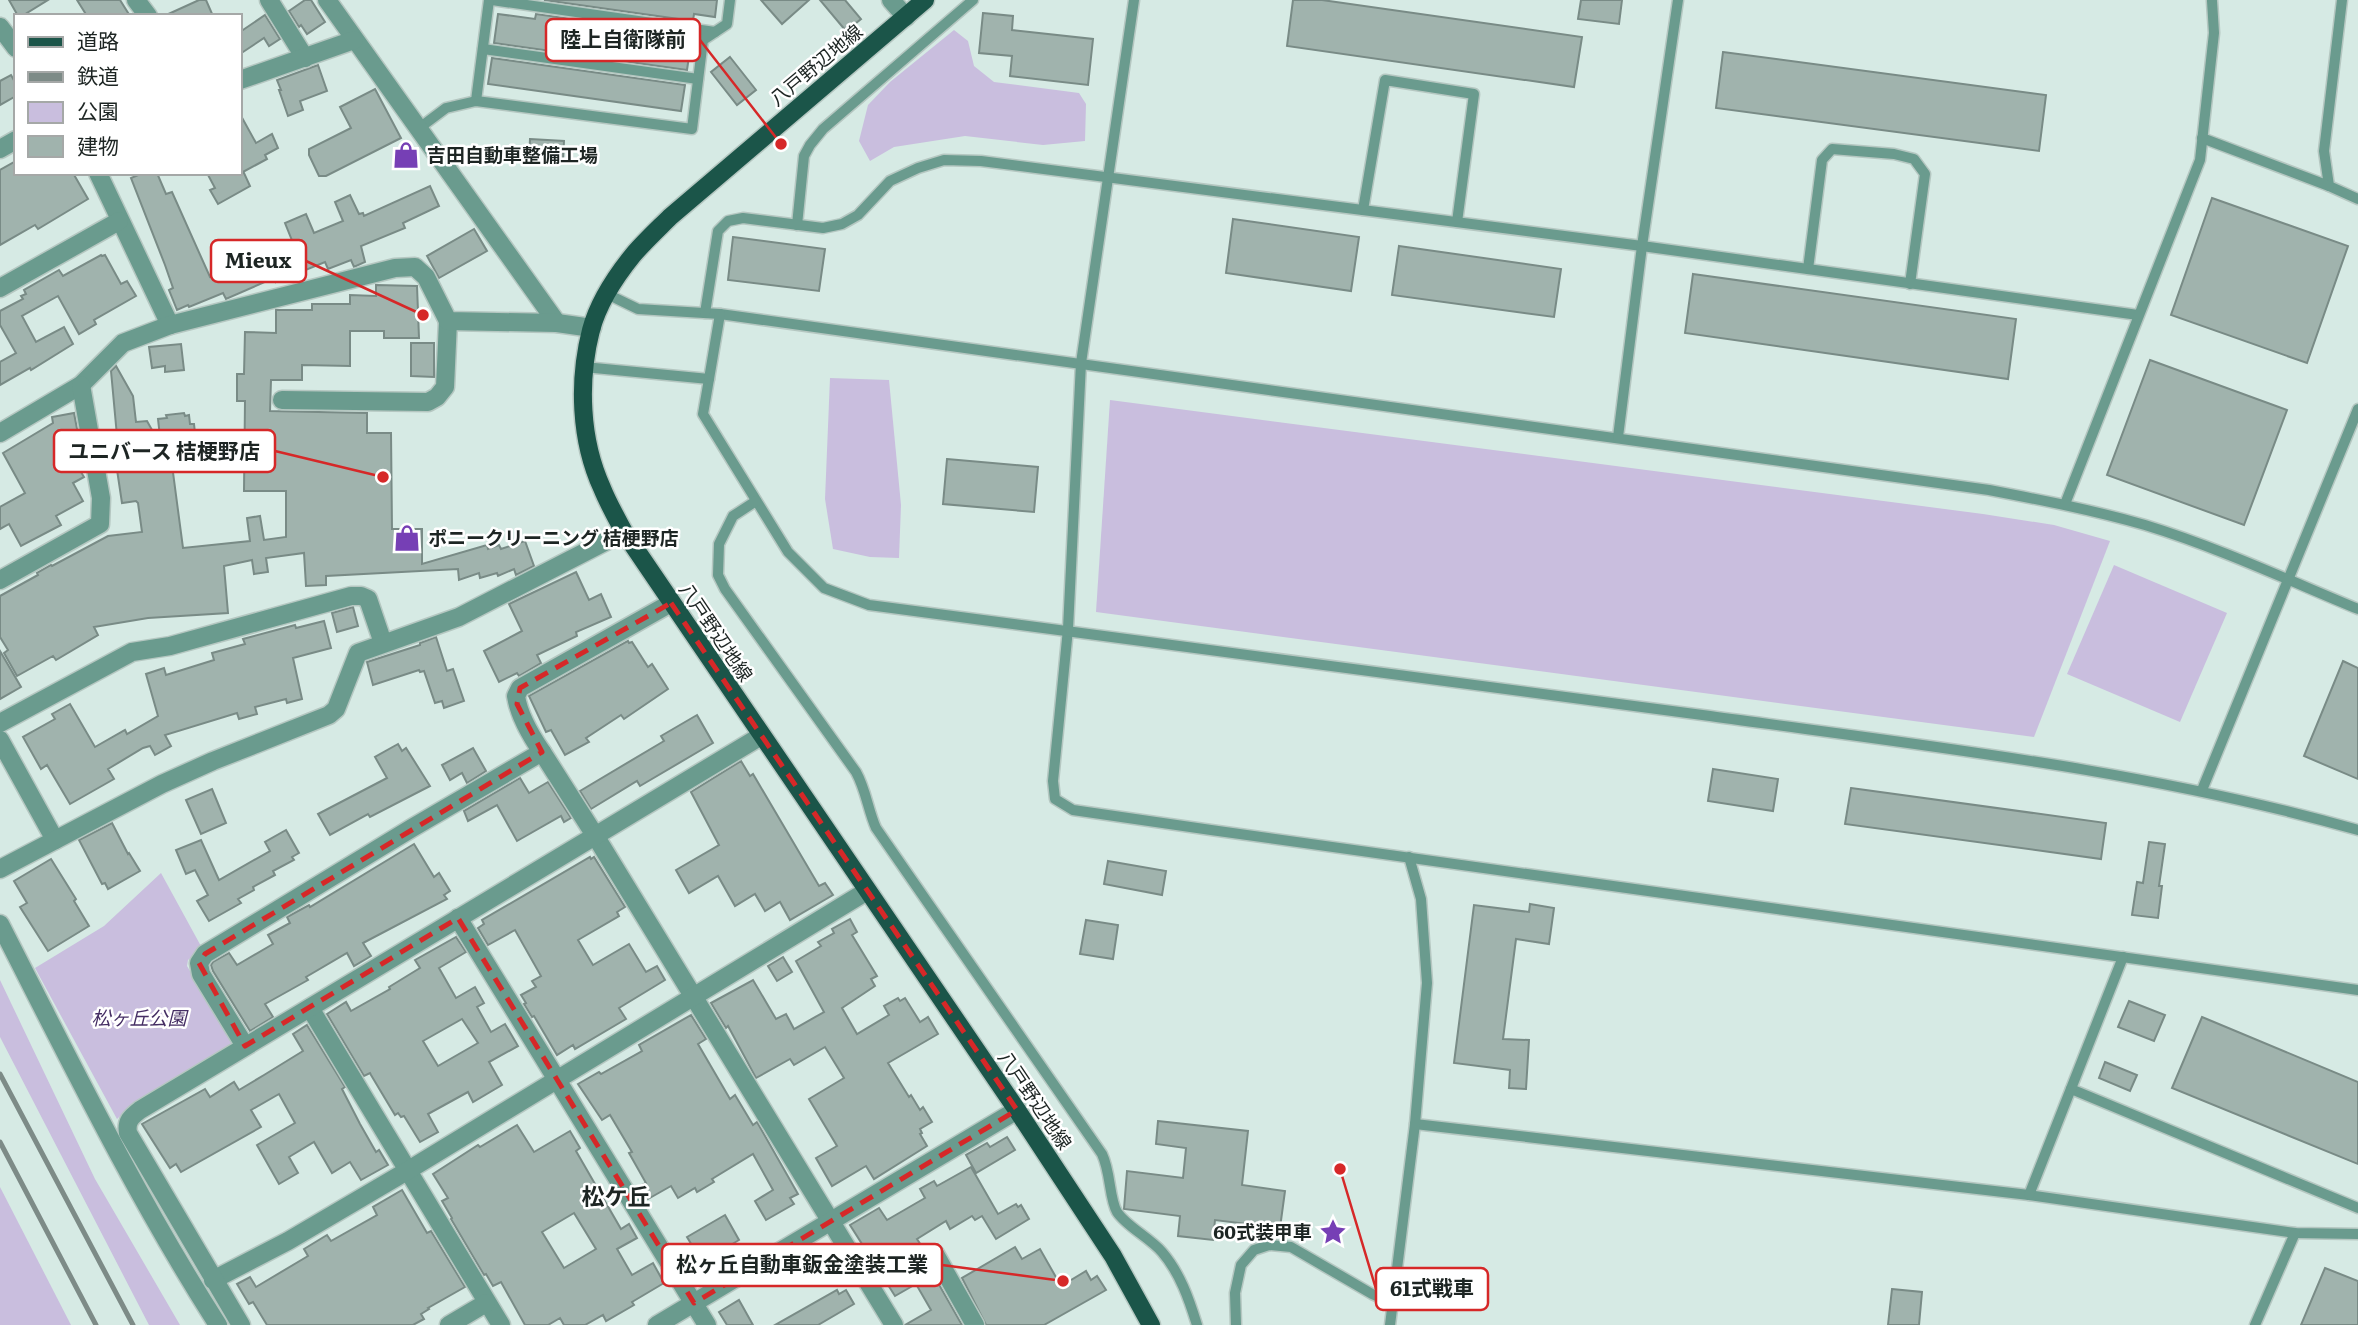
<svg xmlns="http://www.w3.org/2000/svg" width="2358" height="1325" font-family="Literata,'Noto Sans JP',serif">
	<rect width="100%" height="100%" fill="#d6eae4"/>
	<g fill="#c9bede">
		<path d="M954,30L968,41L974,66L994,82L1079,93L1086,104L1085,141L1043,145L965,136L894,147L870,161L859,141L868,105L890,82Z"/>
		<path d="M830,378L889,380L901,505L899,558L870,557L833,549L825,499Z"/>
		<path d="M1110,400L1983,514L2054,525L2110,541L2034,737L1096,612Z"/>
		<path d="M2114,565L2227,613L2180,722L2067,674Z"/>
		<path d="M161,873L202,948L188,960L187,966L233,1043L132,1105L117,1119L35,968L104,926Z"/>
		<path d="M0,980L95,1179L180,1325H149L0,1037Z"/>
		<path d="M0,1187L71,1325H0Z"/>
	</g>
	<g fill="#a0b3ad" stroke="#798b86" stroke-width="2" fill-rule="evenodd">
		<path d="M9,0H48L22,16H18Z"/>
		<path d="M77,0H120L130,16H87Z"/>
		<path d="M199,0H206L213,16H164Z"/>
		<path d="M305,0H311L325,22L307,34L301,25L299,27L289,11Z"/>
		<path d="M544,0H717L715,17L694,14L693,21Z"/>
		<path d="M761,0H809L782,24Z"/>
		<path d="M820,0H845L861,19L846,31Z"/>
		<path d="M1293,0H1322L1582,37L1574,87L1287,46Z"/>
		<path d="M1581,0H1622L1619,24L1578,19Z"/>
		<path d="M983,13L1013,16L1012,30L1093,39L1088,85L1010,76L1012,56L979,53Z"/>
		<path d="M498,14L535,19L536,14L692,36L687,70L494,43Z"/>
		<path d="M265,15L280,39L269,46L264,38L240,54V32Z"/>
		<path d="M1723,52L2046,95L2039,151L1716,108Z"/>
		<path d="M730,57L756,90L737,105L711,72Z"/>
		<path d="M492,58L685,85L681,111L488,84Z"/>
		<path d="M318,65L327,91L300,101L303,110L288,116L279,90H281L277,80Z"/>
		<path d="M11,75L16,84V96L0,105V81Z"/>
		<path d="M375,89L401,138L326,176H319L309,155V149L351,128L340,107Z"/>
		<path d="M240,114L256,143L272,134L278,148L265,155L267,159L241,173H244L250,186L218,204L210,190L215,188L207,173H240Z"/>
		<path d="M530,139L564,141L563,161L529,160Z"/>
		<path d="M16,161V173H73L88,199L38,229L35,225L0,245V170Z"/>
		<path d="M143,173H157L166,194L172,192L210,277L289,247L288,245L293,243L285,223L306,214L314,233L343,221L335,202L350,195L359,214L363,213L364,216L430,186L439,206L403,223L405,228L361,246L365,262L354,267L351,260L328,269L325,262L276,282V277L226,299L223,293L189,307L188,305L177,310L169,290L173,288L165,265L131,178Z"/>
		<path d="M2212,198L2348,246L2307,363L2171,315Z"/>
		<path d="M1233,219L1359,237L1351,291L1226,273Z"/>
		<path d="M474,229L487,251L439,278L427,256Z"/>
		<path d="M733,237L825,249L819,291L728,280Z"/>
		<path d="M1399,246L1561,269L1554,317L1392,295Z"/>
		<path d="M101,255L102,256L105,255L121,284L127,281L136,296L94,320L96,324L79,334L58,296L22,316L36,342L64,327L73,344L31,370L30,368L0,385V362L16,353L0,325V311L23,299L21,296L26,294L24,290L59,270L63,276Z"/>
		<path d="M1693,274L2016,319L2008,379L1685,333Z"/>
		<path d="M376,285L417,286L419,338H384V331H350V366L302,365V380H271L270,411L367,413V433H391L392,529H422V564L487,545L488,549L499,545L501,549L525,541L534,566L516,575L514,569L498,576L497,573L480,578L479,573L459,580L458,569L326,576V585L306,586L304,553L266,558L268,572L254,574L252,560L224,566L228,613L148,618L94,627L98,635L56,660L53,656L17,676L4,653L8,650L0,637V596L38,575L37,573L51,565L52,566L108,536L142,532L138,503L136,501L122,503L116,463L107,464L102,437L117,436L111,371L116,366L133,396L136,422L147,421L161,446L158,419L167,418L166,415L184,413L185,416L189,415L190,424H194L196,442L206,441L208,461L172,465L183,548L250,541L247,518L260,516L264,540L286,537V491H244L245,401H237V374H244L245,332L276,333V310H312V304H350V295L376,296Z"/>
		<path d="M411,343H434V377L411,376Z"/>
		<path d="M181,344L184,370L165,372V366L152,368L149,347Z"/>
		<path d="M2150,360L2287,410L2244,525L2107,475Z"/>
		<path d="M74,413L84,466L78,467L84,477L73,483L83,501L56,516L61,525L21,546L9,524L0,529V507L25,493L3,453L53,423L52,417Z"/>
		<path d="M947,459L1038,467L1034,512L943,504Z"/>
		<path d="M576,572L589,600L601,594L611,617L576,632L577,636L537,655L541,663L519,676L517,673L499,682L484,651L522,631L509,604Z"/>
		<path d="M353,607L358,626L337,632L332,613Z"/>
		<path d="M324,621L331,648L293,658L302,699L287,703L286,699L255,707L257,714L239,719L237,713L165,735L171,746L155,755L150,746L143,748L108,769L114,779L70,804L47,765L41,769L23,737L55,719L52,714L70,704L95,747L125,730L127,734L158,716L146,674L164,668L166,675L214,660L212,653L245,644L243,639L295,625L296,628Z"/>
		<path d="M436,637L447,671L453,669L464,701L444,708L442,701L435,703L424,671L420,672L419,670L373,685L367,662L420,645V643Z"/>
		<path d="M628,641L629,643L632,642L648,667L652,664L668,689L624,719L621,715L586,738L589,742L565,755L551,730L546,732L529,696Z"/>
		<path d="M0,651L21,687L0,699Z"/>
		<path d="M2343,661L2358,668V779L2304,756Z"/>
		<path d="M697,715L713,743L640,786L637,781L591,809L580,791L664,741L661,736Z"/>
		<path d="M398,744L402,751L406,748L430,786L370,817L368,814L330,835L318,814L387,778L375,757Z"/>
		<path d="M473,748L486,771L467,783L462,773L450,780L442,765Z"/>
		<path d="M741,761L750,776L753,774L819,886L825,883L833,895L790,920L780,902L765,911L755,894L735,906L718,876L689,893L676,870L719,845L691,792Z"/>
		<path d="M1713,769L1778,779L1773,811L1708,801Z"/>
		<path d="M520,778L529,793L548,782L571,818L564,822L561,816L517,841L497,805L468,821L464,811Z"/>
		<path d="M1851,788L2106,823L2101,859L1845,824Z"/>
		<path d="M212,789L226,823L201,834L186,800Z"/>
		<path d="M112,823L128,854L129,853L140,871L108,889L105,883L102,884L79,840Z"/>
		<path d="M286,830L299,853L292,857L294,860L273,871L275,875L253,887L254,890L238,899L241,903L209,921L197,901L208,895L195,870L186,874L176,850L201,840L219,880L270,851L265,842Z"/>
		<path d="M2149,842L2165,844L2159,886H2162L2158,918L2132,915L2137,882L2143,883Z"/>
		<path d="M414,844L434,877L439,873L450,891L444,895L447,899L363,943L371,956L354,966L347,953L306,977L308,980L265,1004L273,1017L250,1031L213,971L211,965L213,962L229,953L237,965L273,944L268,935L290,923L287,917L309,905L310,907Z"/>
		<path d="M590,857L591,859L594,857L625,907L617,912L619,916L578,940L593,965L629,944L646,972L657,966L665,980L619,1008L626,1019L575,1049L573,1045L557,1055L534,1016L532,1017L524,1004L526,1003L521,995L536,987L532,981L541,976L515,930L488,945L478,928L484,924L482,920Z"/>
		<path d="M51,859L76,899L74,901L89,926L48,951L20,907L27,903L14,881Z"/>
		<path d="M1108,861L1166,871L1162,895L1104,884Z"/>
		<path d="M1530,904L1554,908L1549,944L1516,939L1503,1039L1529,1040L1526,1089L1509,1088L1510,1070L1454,1063L1474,905L1529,912Z"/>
		<path d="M850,919L857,932L852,935L877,976L871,979L875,986L842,1008L857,1034L889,1015L884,1006L898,998L900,1001L905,998L920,1022L928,1017L938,1034L888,1063L909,1097L911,1095L920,1110L923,1107L932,1122L920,1129L922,1133L920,1134L927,1146L874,1179L866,1166L832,1186L816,1158L837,1146L809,1099L844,1078L825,1047L794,1065L790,1059L756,1078L728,1026L726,1028L711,1003L753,980L776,1019L786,1014L794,1029L824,1012L796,961L821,946L818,942L834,933L832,929Z"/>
		<path d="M1086,920L1118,925L1113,959L1080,954Z"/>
		<path d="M456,937L466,952L439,968L456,998L475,987L484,1003L477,1007L491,1032L505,1024L518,1046L489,1062L502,1085L473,1102L468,1092L428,1114L438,1132L420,1142L404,1116L401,1117L398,1113L395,1115L371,1075L370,1073L364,1076L327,1014L346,1002L351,1011L390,989L389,987L420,968L415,960ZM462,1019L478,1043L438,1066L423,1041Z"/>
		<path d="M783,957L792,972L777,981L768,966Z"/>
		<path d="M2129,1001L2165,1015L2154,1041L2118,1027Z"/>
		<path d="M691,1015L706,1039L698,1044L730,1099L735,1095L753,1125L757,1122L798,1194L790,1198L794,1204L766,1220L755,1201L773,1190L753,1154L712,1179L714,1182L697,1192L695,1188L678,1198L671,1186L648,1199L640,1186L646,1183L629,1153L632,1152L610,1115L602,1120L578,1084L599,1072L601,1074L642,1051L639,1045Z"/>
		<path d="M2202,1017L2358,1082V1164L2172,1088Z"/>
		<path d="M307,1025L345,1087L342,1089L360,1124L376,1152L379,1150L388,1165L361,1180L350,1162L332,1173L314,1142L289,1157L298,1173L279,1184L257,1145L295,1123L279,1094L251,1110L261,1127L181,1172L176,1164L170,1168L142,1124L205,1089L210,1097L234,1082L239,1090L264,1075L303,1051L293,1034Z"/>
		<path d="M2105,1062L2137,1075L2130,1091L2099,1078Z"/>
		<path d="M1158,1121L1248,1131L1242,1185L1285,1191L1280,1228L1215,1220L1213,1240L1178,1236L1180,1216L1124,1209L1127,1171L1183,1178L1186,1148L1156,1144Z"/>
		<path d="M517,1125L534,1152L570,1131L580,1148L576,1151L621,1229L629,1224L637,1238L617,1249L632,1275L653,1263L664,1283L632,1302L634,1305L606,1321L603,1315L585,1325H564L560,1318L548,1325H525L501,1282L493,1286L486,1274L484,1275L451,1219L452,1218L442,1201L448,1198L433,1174L478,1145L480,1147ZM574,1213L596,1249L564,1268L542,1232Z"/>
		<path d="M1007,1137L1015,1150L976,1173L966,1155L987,1143L990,1147Z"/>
		<path d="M971,1167L998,1214L1016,1204L1018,1207L1021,1205L1029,1219L996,1239L982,1216L975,1220L972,1216L950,1229L946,1221L917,1239L923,1248L921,1249L925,1260L962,1325H905L931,1310L916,1284L895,1296L850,1225L879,1208L887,1220L925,1198L920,1189L934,1181L937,1186Z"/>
		<path d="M402,1190L427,1233L431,1231L465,1287L428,1308L429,1309L421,1314L424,1319L413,1325H267L253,1302L249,1304L237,1284L250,1277L256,1287L308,1256L304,1249L327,1235L331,1241L377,1215L373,1207Z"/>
		<path d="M725,1215L739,1240L702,1262L687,1237Z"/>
		<path d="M1015,1247L1022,1259L1040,1249L1061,1286L1086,1271L1091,1280L1097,1276L1106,1290L1044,1325H986L962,1278Z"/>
		<path d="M2325,1268L2358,1281V1325H2301Z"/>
		<path d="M1892,1289L1922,1292L1919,1325H1888Z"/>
		<path d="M837,1290L839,1294L846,1290L854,1304L818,1325H775Z"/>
		<path d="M739,1300L753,1325H727L719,1312Z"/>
	</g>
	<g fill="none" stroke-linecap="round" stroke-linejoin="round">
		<defs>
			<g id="service">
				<path d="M492,0L715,32"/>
				<path d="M1134,0L1081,363L1068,629L1053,781L1055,799L1073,810L1211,830L2358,990"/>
				<path d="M2342,0L2324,151L2329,186L2358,199"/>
				<path d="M483,49L698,79"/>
				<path d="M476,101L489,0"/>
				<path d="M418,129L446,108L476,101L692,129L703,40L727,24L730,0"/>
				<path d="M2202,138L2329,186"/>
				<path d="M1363,210L1385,80L1474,94L1457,222"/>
				<path d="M797,225L804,156L810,145L823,129L973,0"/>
				<path d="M1808,269L1822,160L1832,149L1894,154L1914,159L1925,174L1910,284"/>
				<path d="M607,294L638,309L720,314L1989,490C2041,500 2093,510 2145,525C2217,547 2288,580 2358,609"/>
				<path d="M705,313L718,231L728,221L743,218L823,228L842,224L858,215L890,181L918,168L944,160L981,161L1642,246L2138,315"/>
				<path d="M584,367L709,379L703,414L788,552L824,588L869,605C1150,640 1430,678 1710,716C1927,746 2147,770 2358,830"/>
				<path d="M709,379L720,314"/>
				<path d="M1618,437L1642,246L1678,0"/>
				<path d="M756,501L733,516L719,544L718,575L725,589L856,772C866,790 868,810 876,828L1102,1154C1111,1173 1109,1198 1117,1212C1126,1226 1150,1238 1162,1252C1180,1273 1189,1299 1197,1325"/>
				<path d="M2065,504L2200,160L2214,33L2212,1"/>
				<path d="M2202,790L2358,409"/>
				<path d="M2071,1089L2358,1208"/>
				<path d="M1415,1124L2029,1195L2295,1233L2358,1234"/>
				<path d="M2029,1195L2123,957"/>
				<path d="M1236,1325L1235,1293L1241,1265L1254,1250L1269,1245L1291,1247L1372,1294L1392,1303"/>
				<path d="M1390,1325L1415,1124L1427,983L1421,899L1409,857"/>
				<path d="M2255,1325L2295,1233"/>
			</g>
			<g id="minor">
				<path d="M136,0L148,16"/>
				<path d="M269,0L305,58"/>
				<path d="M327,0L557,323"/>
				<path d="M891,0L906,17"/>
				<path d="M0,27L16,48"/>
				<path d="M240,80L354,40"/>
				<path d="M0,149L16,140"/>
				<path d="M98,173L170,325"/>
				<path d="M0,288L119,221"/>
				<path d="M282,400L428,402L437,397L445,387L448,321"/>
				<path d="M0,433L81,385L123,343L170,325L395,268L415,267L426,277L448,321L557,323L592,328"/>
				<path d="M0,580L100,524L101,498L81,385"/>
				<path d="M0,723L132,652L170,646L351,596H361L368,599L383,643"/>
				<path d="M0,740L55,840"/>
				<path d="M542,752L596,837L894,1325"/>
				<path d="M0,869L162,784L213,761L329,715L336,709L358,653L459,617L624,532"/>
				<path d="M458,918L707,1325"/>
				<path d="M310,1008L501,1325"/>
				<path d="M245,1046L201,974L199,963L205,954L412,828L542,752C531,736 519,716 516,696L520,688L671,603"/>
				<path d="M935,1254L975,1325"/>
				<path d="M213,1280L288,1241L407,1171L867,891"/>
				<path d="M241,1325L128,1133C126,1121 131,1117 140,1110L761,736"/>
				<path d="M449,1325L486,1303"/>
				<path d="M657,1325L1017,1110"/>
			</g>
			<path id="tertiary" d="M0,924C69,1059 136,1197 218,1325"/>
			<path id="primary" d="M925,0L670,217C658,229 644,242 633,255C616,276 598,304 591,330C578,381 580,440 602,488C608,503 616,517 624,532L1017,1110L1113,1256L1151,1325"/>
		</defs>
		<use href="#service" stroke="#b5c7c1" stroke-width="13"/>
		<use href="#minor" stroke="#b5c7c1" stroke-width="21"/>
		<use href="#tertiary" stroke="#b5c7c1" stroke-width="21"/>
		<use href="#primary" stroke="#b5c7c1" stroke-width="21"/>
		<use href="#service" stroke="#6a9b8e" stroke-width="10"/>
		<use href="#minor" stroke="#6a9b8e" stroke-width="18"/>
		<use href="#tertiary" stroke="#6a9b8e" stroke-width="18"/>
		<use href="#primary" stroke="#1b5549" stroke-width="18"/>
		<g stroke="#7d8b87" stroke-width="5">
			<path d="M0,1074L133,1325"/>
			<path d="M0,1142L96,1325"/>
		</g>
	</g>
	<path fill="none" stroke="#d62828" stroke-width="5" stroke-dasharray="14 9" stroke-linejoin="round" d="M671,603L1017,1110L694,1303L458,918L245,1046L199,963L205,954L542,752L517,704L520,688Z"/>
	<defs>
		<symbol id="shop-bare" viewBox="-9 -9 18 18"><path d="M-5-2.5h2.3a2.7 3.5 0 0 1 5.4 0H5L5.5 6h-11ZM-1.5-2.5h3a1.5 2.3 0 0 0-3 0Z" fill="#763fb5" stroke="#fff" stroke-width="2.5" paint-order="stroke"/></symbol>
		<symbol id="sight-bare" viewBox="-9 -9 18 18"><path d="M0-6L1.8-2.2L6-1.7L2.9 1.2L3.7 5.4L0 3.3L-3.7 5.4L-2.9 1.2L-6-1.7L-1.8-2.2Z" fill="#763fb5" stroke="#fff" stroke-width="2.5" paint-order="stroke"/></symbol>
	</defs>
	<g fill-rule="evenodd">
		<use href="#shop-bare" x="387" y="136" width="38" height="38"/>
		<use href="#shop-bare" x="388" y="519" width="38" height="38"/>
		<use href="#sight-bare" x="1314" y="1213" width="38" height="38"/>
	</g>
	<g text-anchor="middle" stroke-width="5" stroke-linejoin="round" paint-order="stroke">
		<g font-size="19" fill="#1d2523" stroke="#fff">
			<text transform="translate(816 65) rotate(-40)" y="7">八戸野辺地線</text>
			<text transform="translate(716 632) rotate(56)" y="7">八戸野辺地線</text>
			<text transform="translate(1035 1100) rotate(56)" y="7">八戸野辺地線</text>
		</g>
		<g font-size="19" font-weight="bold" fill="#1d2523" stroke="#fff" text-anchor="start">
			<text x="427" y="162">吉田自動車整備工場</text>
			<text x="428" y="545">ポニークリーニング 桔梗野店</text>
			<text x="1312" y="1239" text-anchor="end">60式装甲車</text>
		</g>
		<g font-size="19" font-style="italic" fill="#452e64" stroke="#fff">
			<text x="139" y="1025">松ヶ丘公園</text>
		</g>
		<g font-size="23" font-weight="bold" fill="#1d2523" stroke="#fff">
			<text x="616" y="1205">松ケ丘</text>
		</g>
	</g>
	<path fill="none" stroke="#d62828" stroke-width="2.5" d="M781 144L700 40M423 315L306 261M383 477L275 451M1063 1281L942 1265M1340 1169L1376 1289"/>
	<g fill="#d62828" stroke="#fff" stroke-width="2.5">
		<circle cx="781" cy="144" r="7"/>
		<circle cx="423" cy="315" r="7"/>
		<circle cx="383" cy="477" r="7"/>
		<circle cx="1063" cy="1281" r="7"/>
		<circle cx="1340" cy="1169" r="7"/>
	</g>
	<g fill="#fff" stroke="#d62828" stroke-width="2.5">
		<rect x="546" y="19" width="154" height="42" rx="7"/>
		<rect x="211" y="240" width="95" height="42" rx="7"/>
		<rect x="54" y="430" width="221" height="42" rx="7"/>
		<rect x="662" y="1244" width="280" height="42" rx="7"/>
		<rect x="1376" y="1268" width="112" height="42" rx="7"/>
	</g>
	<g font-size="21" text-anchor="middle" font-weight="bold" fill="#1d2523">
		<text x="623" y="47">陸上自衛隊前</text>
		<text x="258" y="268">Mieux</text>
		<text x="164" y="459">ユニバース 桔梗野店</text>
		<text x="802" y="1272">松ヶ丘自動車鈑金塗装工業</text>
		<text x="1432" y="1296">61式戦車</text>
	</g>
	<rect x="14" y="14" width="228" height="161" fill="#ffffff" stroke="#a5a8a7" stroke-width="2"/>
	<rect x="28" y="37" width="35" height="10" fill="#1b5549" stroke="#a5a8a7" stroke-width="2"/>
	<text x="77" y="49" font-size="21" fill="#1d2523">道路</text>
	<rect x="28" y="72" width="35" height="10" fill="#7d8b87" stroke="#a5a8a7" stroke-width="2"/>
	<text x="77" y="84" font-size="21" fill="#1d2523">鉄道</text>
	<rect x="28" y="102" width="35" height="21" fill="#c9bede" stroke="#a5a8a7" stroke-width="2"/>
	<text x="77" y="119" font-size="21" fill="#1d2523">公園</text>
	<rect x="28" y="136" width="35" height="21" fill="#a0b3ad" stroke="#a5a8a7" stroke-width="2"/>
	<text x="77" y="154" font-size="21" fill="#1d2523">建物</text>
</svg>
